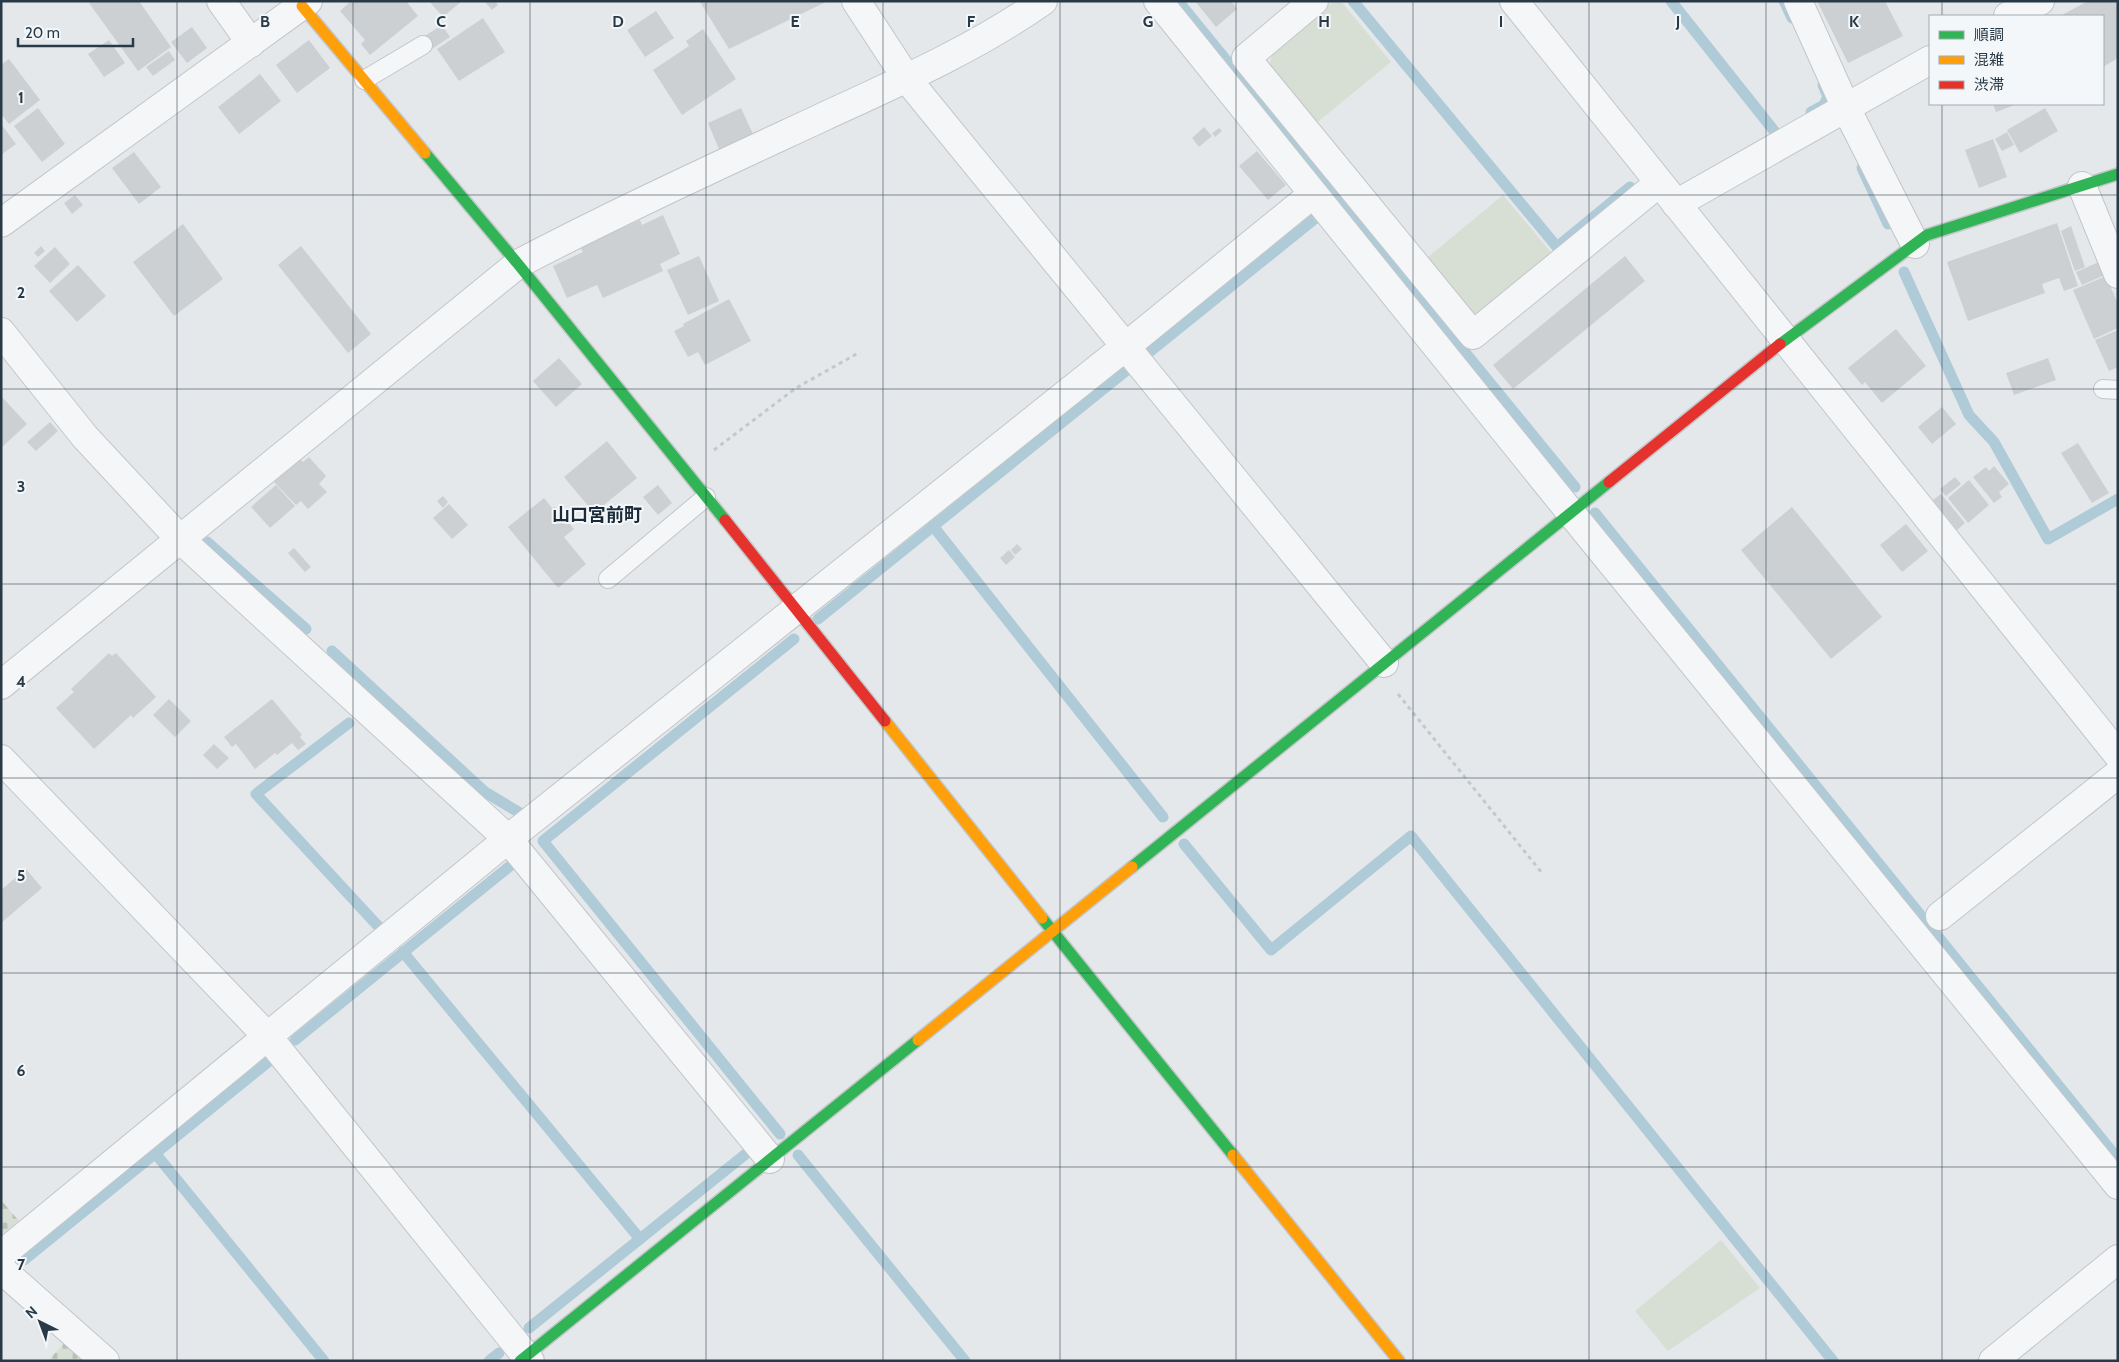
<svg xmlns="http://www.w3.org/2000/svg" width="2119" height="1362" font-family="Cabin,'Noto Sans JP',sans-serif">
	<defs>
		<pattern id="cemetery-stones" width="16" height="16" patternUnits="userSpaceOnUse" patternTransform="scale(1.25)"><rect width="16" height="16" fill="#d7dfd5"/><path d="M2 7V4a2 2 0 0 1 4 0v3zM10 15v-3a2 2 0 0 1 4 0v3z" fill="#b9c0b8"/></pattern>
	</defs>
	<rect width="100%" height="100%" fill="#e5e8eb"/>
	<g fill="#d7dfd5">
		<path d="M1334,1H1341L1391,62L1314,125L1267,69L1274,50Z"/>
		<path d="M1503,195L1554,256L1480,318L1468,317L1422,262Z"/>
		<path d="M1721,1240L1760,1288L1668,1351L1635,1311Z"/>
	</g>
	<g fill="url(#cemetery-stones)">
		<path d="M1,1200L19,1221L1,1235Z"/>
		<path d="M64,1343L85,1361H48Z"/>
	</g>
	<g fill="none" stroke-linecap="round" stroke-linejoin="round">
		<g stroke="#b0cbd8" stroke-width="11">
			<path d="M1178,1L1575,487"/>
			<path d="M1353,1L1557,247L1630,187"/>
			<path d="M1671,1L1775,132"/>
			<path d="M1784,1L1792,18"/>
			<path d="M1811,112L1824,105L1828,97L1823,85"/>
			<path d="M1862,168L1888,224"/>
			<path d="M1904,272L1969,415L1994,442L2048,539L2118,499"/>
			<path d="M1147,354L1317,217"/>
			<path d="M1595,513L2118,1159"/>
			<path d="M933,526L1163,817"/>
			<path d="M207,542L306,629"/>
			<path d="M818,619L1127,370"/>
			<path d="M332,651L485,792L520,813"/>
			<path d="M349,723L256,794L378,926"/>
			<path d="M1184,844L1271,950L1411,836L1833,1361"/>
			<path d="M403,952L640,1239"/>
			<path d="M295,1040L510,866"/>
			<path d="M780,1134L543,841L794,639"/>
			<path d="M155,1153L324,1361"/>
			<path d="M798,1155L965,1361"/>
			<path d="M24,1260L268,1062"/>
			<path d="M529,1328L747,1153"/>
			<path d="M489,1361L499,1353"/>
		</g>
	</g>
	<g fill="#cdd0d3">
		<path d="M91,1H139L171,47L138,71L89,3Z"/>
		<path d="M351,1H406L418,16L370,55L361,44L365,40L340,11Z"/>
		<path d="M429,1H462L443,17Z"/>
		<path d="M486,1H495L498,5L492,10L485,2Z"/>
		<path d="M703,1H828L729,49L700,2Z"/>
		<path d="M1195,1H1231L1237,9L1216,27Z"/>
		<path d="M1817,1H1885L1903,36L1848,63Z"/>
		<path d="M2088,1H2118V58L2103,67V16H2060Z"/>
		<path d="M656,11L674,38L645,57L627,30Z"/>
		<path d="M483,18L505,52L459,81L437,49Z"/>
		<path d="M442,25L450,37L432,49L423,37Z"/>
		<path d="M192,27L207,48L187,63L171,42Z"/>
		<path d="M703,29L736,79L682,115L653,70L689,46L686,41Z"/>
		<path d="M109,40L125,63L104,77L88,54Z"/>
		<path d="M309,40L330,68L297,93L276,65Z"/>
		<path d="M169,51L175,60L153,76L146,67Z"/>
		<path d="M9,59L40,100L9,124L1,114V65Z"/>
		<path d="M260,74L281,101L239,134L218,107Z"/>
		<path d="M1993,104H2017L1996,112Z"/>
		<path d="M38,108L65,144L42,162L14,126Z"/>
		<path d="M741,108L753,134L719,149L708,123Z"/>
		<path d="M2045,108L2058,131L2020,153L2007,130Z"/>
		<path d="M1,124L16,144L1,155Z"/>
		<path d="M1204,127L1212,136L1199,147L1192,138Z"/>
		<path d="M1219,128L1222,131L1215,137L1212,133Z"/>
		<path d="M2007,132L2014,145L2002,151L1995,139Z"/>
		<path d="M1993,139L2007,177L1979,188L1965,150Z"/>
		<path d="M1257,151L1286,185L1268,200L1239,166Z"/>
		<path d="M134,152L161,187L139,204L112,168Z"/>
		<path d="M75,195L83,205L72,214L64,203Z"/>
		<path d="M663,215L680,254L660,264L663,271L603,298L597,285L567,298L553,266L583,252L580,247L640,220L642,225Z"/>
		<path d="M2057,223L2078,286L2064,291L2059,278L2042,284L2045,293L1968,321L1947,262Z"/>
		<path d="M183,224L223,279L174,316L133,262Z"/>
		<path d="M2071,226L2085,267L2075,271L2061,231Z"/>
		<path d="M41,246L45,251L38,257L34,253Z"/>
		<path d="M301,246L371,334L348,353L278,265Z"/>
		<path d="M55,247L70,264L50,283L34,266Z"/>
		<path d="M699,256L719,301L688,315L667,270Z"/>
		<path d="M1625,256L1645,281L1513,389L1493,365Z"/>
		<path d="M2101,261L2107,274L2082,285L2076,272Z"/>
		<path d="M78,265L106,296L77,322L49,291Z"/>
		<path d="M2106,276L2118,304V328L2094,339L2073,290Z"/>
		<path d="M729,299L751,341L705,365L698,352L688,357L674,331L684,326L683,324Z"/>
		<path d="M1896,329L1926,366L1882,403L1865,382L1862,385L1848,368Z"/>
		<path d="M2118,330V367L2109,371L2095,340Z"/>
		<path d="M559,358L582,384L556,407L533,381Z"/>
		<path d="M2048,358L2056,380L2014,395L2006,373Z"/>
		<path d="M1,396L27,424L1,448Z"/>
		<path d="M1942,407L1956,424L1932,444L1918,427Z"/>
		<path d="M50,422L58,431L36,451L27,442Z"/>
		<path d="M607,441L637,478L594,513L564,477Z"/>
		<path d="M2078,443L2109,493L2092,503L2061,453Z"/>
		<path d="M309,457L326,476L319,484L327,492L308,509L301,501L296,505L274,482L300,459L303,462Z"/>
		<path d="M1994,466L2009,484L1999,492L2002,497L1994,503L1973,477L1986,467L1989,471Z"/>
		<path d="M1955,477L1961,484L1946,496L1940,489Z"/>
		<path d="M1969,480L1989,505L1968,523L1948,498Z"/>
		<path d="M276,485L295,506L270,528L251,507Z"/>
		<path d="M658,485L672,503L658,515L643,497Z"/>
		<path d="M1941,494L1965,523L1957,530L1933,500Z"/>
		<path d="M443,496L448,502L443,508L437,501Z"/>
		<path d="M544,498L552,508L555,507L574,529L564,537L586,564L558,588L508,527Z"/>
		<path d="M449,504L468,525L452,539L433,518Z"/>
		<path d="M1792,507L1882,617L1831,659L1741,550Z"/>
		<path d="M1906,524L1928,551L1902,572L1880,545Z"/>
		<path d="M1017,544L1022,549L1015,555L1011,550Z"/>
		<path d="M294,548L311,567L305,572L288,553Z"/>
		<path d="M1009,550L1015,557L1006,565L1000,558Z"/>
		<path d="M109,653L112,656L116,653L156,697L133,718L131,715L94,749L56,708L74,692L71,689Z"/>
		<path d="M169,699L191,721L175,737L153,715Z"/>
		<path d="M272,699L302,735L300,737L306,744L298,750L292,743L277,755L275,753L255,769L236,744L232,747L224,737Z"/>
		<path d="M214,744L229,758L217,769L203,755Z"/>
		<path d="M26,869L42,888L1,923V890Z"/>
	</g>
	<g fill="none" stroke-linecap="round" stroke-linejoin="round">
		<defs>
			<g id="lane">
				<path d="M364,80L423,45"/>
				<path d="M2103,389L2118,390"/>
				<path d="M608,579L706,497"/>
			</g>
			<g id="street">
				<path d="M221,1L251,43"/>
				<path d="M856,1L907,79L1384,663"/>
				<path d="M1158,1L1571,513L2118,1185"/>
				<path d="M1314,1L1246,58L1473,335L1659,183"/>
				<path d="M1514,1L2118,755"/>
				<path d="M1798,1L1846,108L1915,244"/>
				<path d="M2008,16L2040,1"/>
				<path d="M2082,186L2118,274"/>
				<path d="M1676,204L1930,60"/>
				<path d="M1,223L308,1"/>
				<path d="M1,332L85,437L180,539L508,839L770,1159"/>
				<path d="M1,685L518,264C619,211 722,164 825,116C899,82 976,48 1043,1"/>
				<path d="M1,759L268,1037L530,1361"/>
				<path d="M1940,916L2118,774"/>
				<path d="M1,1255L508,839L1125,347L1313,194"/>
				<path d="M1,1269L105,1361"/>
				<path d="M1993,1361L2118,1259"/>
			</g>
			<g id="fast">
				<path d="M425,153L518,264L725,520"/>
				<path d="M1780,344L1927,235L2118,174"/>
				<path d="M1132,867L1609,482"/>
				<path d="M1042,918L1233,1155"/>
				<path d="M520,1361L918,1040"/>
			</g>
			<g id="slow">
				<path d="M302,6L425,153"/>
				<path d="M885,721L1042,918"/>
				<path d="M918,1040L1132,867"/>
				<path d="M1233,1155L1399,1361"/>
			</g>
			<g id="jam">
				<path d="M1609,482L1780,344"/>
				<path d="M725,520L885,721"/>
			</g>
		</defs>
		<use href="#lane" stroke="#c3c6c9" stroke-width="20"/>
		<use href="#street" stroke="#c3c6c9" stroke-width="30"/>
		<use href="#fast" stroke="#c3c6c9" stroke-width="14"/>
		<use href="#slow" stroke="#c3c6c9" stroke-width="14"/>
		<use href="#jam" stroke="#c3c6c9" stroke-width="14"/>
		<g stroke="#c2c8cb" stroke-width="3" stroke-dasharray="4 4" stroke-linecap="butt">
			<path d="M714,450L796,388L860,352"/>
			<path d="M1398,694L1542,873"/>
		</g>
		<use href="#lane" stroke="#f4f6f7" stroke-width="18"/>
		<use href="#street" stroke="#f4f6f7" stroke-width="28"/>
		<use href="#fast" stroke="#30b455" stroke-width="11"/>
		<use href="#slow" stroke="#ff9f0a" stroke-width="11"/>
		<use href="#jam" stroke="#e5322d" stroke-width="11"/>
	</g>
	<path fill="none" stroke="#283947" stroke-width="1" stroke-opacity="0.55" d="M177,1V1361M353,1V1361M530,1V1361M706,1V1361M883,1V1361M1060,1V1361M1236,1V1361M1413,1V1361M1589,1V1361M1766,1V1361M1942,1V16M1942,104V1361M1,195H2118M1,389H2118M1,584H2118M1,778H2118M1,973H2118M1,1167H2118"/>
	<g text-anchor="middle" stroke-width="4" stroke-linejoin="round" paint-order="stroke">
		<g font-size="18" font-weight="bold" fill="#1b2a38" stroke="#f3f7f9">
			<text x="597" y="521">山口宮前町</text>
		</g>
	</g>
	<g font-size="16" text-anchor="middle" font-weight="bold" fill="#283947" stroke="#f3f7f9" stroke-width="4" stroke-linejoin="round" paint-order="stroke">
		<text x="265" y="27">B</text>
		<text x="441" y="27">C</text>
		<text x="618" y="27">D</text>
		<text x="795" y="27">E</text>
		<text x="971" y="27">F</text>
		<text x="1148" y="27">G</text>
		<text x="1324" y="27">H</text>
		<text x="1501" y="27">I</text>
		<text x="1678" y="27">J</text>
		<text x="1854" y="27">K</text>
		<text x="21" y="103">1</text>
		<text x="21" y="298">2</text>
		<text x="21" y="492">3</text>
		<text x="21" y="687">4</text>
		<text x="21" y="881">5</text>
		<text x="21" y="1076">6</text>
		<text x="21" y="1270">7</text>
	</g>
	<rect width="2119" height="1362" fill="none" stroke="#283947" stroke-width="5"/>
	<rect x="1929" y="15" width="175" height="90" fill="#f3f7f9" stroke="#a2abb2"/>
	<rect x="1939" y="31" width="25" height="8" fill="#30b455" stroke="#a2abb2"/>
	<text x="1974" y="40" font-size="15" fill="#283947">順調</text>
	<rect x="1939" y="56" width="25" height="8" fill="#ff9f0a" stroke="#a2abb2"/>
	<text x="1974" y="65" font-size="15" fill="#283947">混雑</text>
	<rect x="1939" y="81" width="25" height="8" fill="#e5322d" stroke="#a2abb2"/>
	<text x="1974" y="90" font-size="15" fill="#283947">渋滞</text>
	<g transform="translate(40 1322) rotate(318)" stroke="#f3f7f9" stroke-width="4" paint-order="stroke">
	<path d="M0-4L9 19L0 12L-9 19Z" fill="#283947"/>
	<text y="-8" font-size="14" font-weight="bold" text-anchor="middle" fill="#283947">N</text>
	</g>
	<path d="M18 38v8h115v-8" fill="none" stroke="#283947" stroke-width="2.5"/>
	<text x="25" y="38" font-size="15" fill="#283947" stroke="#f3f7f9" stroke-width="4" paint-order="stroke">20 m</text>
</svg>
